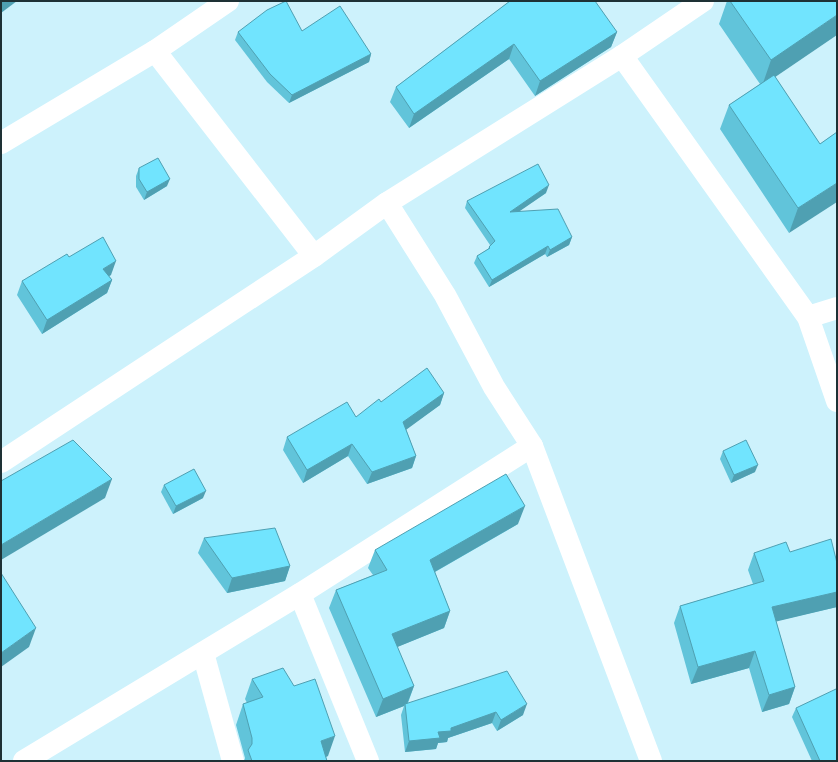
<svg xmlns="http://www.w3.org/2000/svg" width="838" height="762" font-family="'Zilla Slab',serif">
	<rect width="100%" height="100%" fill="#cdf2fc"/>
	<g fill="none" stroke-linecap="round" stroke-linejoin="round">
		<g stroke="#fff" stroke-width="22">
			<path d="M155,51L314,256"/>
			<path d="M622,56L808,317L837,401"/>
			<path d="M1,143L155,51L228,1"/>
			<path d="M387,203L445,295L494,387L532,446L651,761"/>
			<path d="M808,317L837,308"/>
			<path d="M1,462L314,256L387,203L622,56L703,1"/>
			<path d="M300,594L368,761"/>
			<path d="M203,653L233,761"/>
			<path d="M24,761L300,594L532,446"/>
		</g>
	</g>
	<g fill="#61c4da">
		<path d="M510,1L617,32L611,47L535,96L509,59L409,128L390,102L396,87Z"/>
		<path d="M727,1H837L775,77L820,144L837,132L789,233L720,129L729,105L760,84L719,24Z"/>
		<path d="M302,31L371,54L369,62L289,103L267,82L235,40L238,32Z"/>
		<path d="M139,168L167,186L144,200L136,187V176Z"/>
		<path d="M546,193L519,211L572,237L569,245L547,257L545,254L489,287L474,263L477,256L488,249L490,245L465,208L467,201Z"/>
		<path d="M69,257L111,275L109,276L112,280L107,293L42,334L17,295L22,281Z"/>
		<path d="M444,393L440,405L406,429L416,456L412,468L367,484L348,456L303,483L283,450L287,437L356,417Z"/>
		<path d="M723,451L755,472L731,483L720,459Z"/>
		<path d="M164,485L203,498L173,514L161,492Z"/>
		<path d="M518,524L435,572L450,611L444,628L397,647L414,686L408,703L523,715L497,731L492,723L448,738L447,742L438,743L436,749L405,752L401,715L404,706L376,717L329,608L336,590L373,575L368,568L375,550Z"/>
		<path d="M204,538L290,566L285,581L227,593L198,553Z"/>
		<path d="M790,552L837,563V607L776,621L795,687L789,704L762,712L749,668L691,684L674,623L680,606L753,584L748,570L754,553Z"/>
		<path d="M252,679L328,756L326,757L327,761H244L245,758L236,725L243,704L247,703L245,699Z"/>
		<path d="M796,708L837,761H812L792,717Z"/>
	</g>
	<g fill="#4fa0b2">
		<path d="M3,1H17L1,13V2Z"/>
		<path d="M837,15V35L762,86L771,60Z"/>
		<path d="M617,32L611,47L535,96L540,81Z"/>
		<path d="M514,44L509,59L409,128L414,114Z"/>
		<path d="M371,54L369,62L289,103L292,95Z"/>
		<path d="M170,179L167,186L144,200L147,192Z"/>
		<path d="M837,183V202L789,233L798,208Z"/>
		<path d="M549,185L546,193L507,220L510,212Z"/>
		<path d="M572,237L569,245L547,257L550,250Z"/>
		<path d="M548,246L545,254L489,287L492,280Z"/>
		<path d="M116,261L111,275L98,282L103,269Z"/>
		<path d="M112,280L107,293L42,334L47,320Z"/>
		<path d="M444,393L440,405L399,435L403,422Z"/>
		<path d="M352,444L348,456L303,483L307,470Z"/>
		<path d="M416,456L412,468L367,484L372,472Z"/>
		<path d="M758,465L755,472L731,483L734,475Z"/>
		<path d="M112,479L105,498L1,560V545Z"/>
		<path d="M206,491L203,498L173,514L176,506Z"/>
		<path d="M525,506L518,524L424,578L430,560Z"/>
		<path d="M290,566L285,581L227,593L232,578Z"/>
		<path d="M837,592V607L766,624L772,607Z"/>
		<path d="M450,611L444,628L385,652L392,634Z"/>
		<path d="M36,628L29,647L1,667V653Z"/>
		<path d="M755,651L749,668L691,684L698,667Z"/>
		<path d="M414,686L407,704H405L404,706L376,717L383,699Z"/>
		<path d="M795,687L789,704L762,712L769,695Z"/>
		<path d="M527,704L523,715L497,731L501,720Z"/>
		<path d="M496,712L492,723L448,738L447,742L438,743L436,749L405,752L409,741Z"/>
		<path d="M335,736L328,756L313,761L321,741Z"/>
	</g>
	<g fill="#71e4fe" stroke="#4fa0b2">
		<path d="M286,1L302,31L340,6L371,54L292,95L270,74L238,32L267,10Z"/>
		<path d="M510,1H595L617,32L540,81L514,44L414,114L396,87Z"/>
		<path d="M730,1H837V15L771,60Z"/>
		<path d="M774,75L820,144L837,132V183L798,208L729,105Z"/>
		<path d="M158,158L170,179L147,192L139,179V168Z"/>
		<path d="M538,164L549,185L510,212L558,209L572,237L550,250L548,246L492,280L477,256L490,248L489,247L495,241L467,201Z"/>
		<path d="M103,237L116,261L103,269L112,280L47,320L22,281L67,254L69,257Z"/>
		<path d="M427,368L444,393L403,422L416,456L372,472L352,444L307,470L287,437L347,402L356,417L379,399L381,402Z"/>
		<path d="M73,440L112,479L1,545V481Z"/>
		<path d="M746,440L758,465L734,475L723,451Z"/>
		<path d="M194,469L206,491L176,506L164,485Z"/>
		<path d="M506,474L525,506L430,560L450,611L392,634L414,686L383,699L336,590L387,570L375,550Z"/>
		<path d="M275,528L290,566L232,578L204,538Z"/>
		<path d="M831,539L837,563V592L772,607L795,687L769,695L755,651L698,667L680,606L764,581L754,553L786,542L790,552Z"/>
		<path d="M1,573L36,628L1,653Z"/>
		<path d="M283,668L294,686L315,679L335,736L321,741L327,761H252L248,750L252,744V738L243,704L263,697L252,679Z"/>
		<path d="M507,671L527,704L501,720L496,712L451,728V731L438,732L440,738L409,741L405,704Z"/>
		<path d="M836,689H837V761H820L796,708Z"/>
	</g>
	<rect width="838" height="762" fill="none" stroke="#1e3135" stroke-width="4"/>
</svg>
